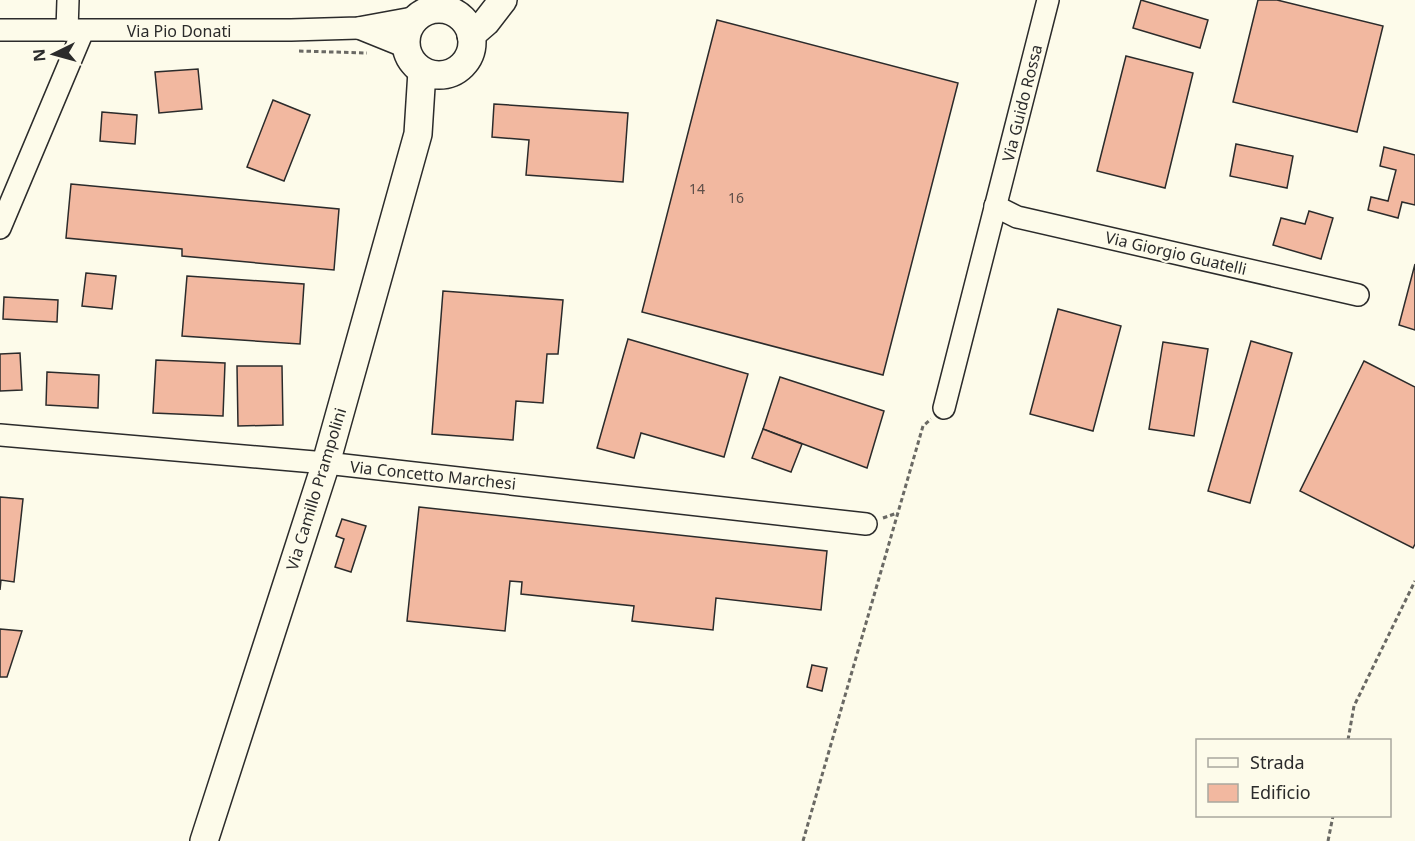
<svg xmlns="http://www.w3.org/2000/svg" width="1415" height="841" font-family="'Noto Sans',sans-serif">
	<rect width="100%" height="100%" fill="#fdfbea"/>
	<g fill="#f2b8a0" stroke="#2b2b2b" stroke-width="1.5">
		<path d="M1141,0L1208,20L1200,48L1133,28Z"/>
		<path d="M1258,0H1277L1383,26L1357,132L1233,102Z"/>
		<path d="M717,20L958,83L883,375L642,312Z"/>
		<path d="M1126,56L1193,73L1165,188L1097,171Z"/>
		<path d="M198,69L202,109L159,113L155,72Z"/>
		<path d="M273,100L310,115L284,181L247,167Z"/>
		<path d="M494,104L628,113L623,182L526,175L529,140L492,137Z"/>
		<path d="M102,112L137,115L135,144L100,141Z"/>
		<path d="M1236,144L1293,156L1287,188L1230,176Z"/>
		<path d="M1384,147L1415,155V205L1402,202L1398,218L1368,210L1371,197L1388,201L1396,170L1380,166Z"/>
		<path d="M71,184L339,209L334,270L182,256V249L66,238Z"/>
		<path d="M1309,211L1333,218L1321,259L1273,245L1281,218L1305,224Z"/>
		<path d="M1415,264V330L1399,325Z"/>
		<path d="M86,273L116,276L112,309L82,306Z"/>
		<path d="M187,276L304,284L300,344L182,336Z"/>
		<path d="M443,291L563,300L558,354H547L543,403L516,401L513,440L432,434Z"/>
		<path d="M4,297L58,300L57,322L3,319Z"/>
		<path d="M1058,309L1121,326L1093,431L1030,414Z"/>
		<path d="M628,339L748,374L724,457L641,433L634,458L597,448Z"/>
		<path d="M1251,341L1292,353L1250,503L1208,491Z"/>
		<path d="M1163,342L1208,349L1194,436L1149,429Z"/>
		<path d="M20,353L22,390L0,391V354Z"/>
		<path d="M156,360L225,363L223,416L153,413Z"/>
		<path d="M1364,361L1415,387V544L1413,548L1300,491Z"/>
		<path d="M237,366H282L283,425L238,426Z"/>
		<path d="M47,372L99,375L98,408L46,405Z"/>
		<path d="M780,377L884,411L867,468L763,429Z"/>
		<path d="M763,429L802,444L791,472L752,458Z"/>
		<path d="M0,497L23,499L14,582L1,580L0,590Z"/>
		<path d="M419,507L827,551L821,610L716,598L713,630L632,621L634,606L521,594L522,582L510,581L505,631L407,621Z"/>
		<path d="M342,519L366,526L351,572L335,567L344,539L336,536Z"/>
		<path d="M0,629L22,631L7,677H0Z"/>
		<path d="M812,665L827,668L822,691L807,687Z"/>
	</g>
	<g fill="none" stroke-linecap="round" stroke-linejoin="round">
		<defs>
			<g id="minor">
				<path d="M359,28L406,47"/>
				<path d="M0,30H291L358,28L418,17"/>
				<path d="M67,30L68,0"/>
				<path d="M995,206L1017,217L1358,295"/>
				<path d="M0,228L83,31"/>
				<path d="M944,408L1048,0"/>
				<path d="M0,435L326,463L866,524"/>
			</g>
			<g id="major">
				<circle cx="439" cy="42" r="33"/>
				<path d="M471,35L486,22L503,0"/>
				<path d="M204,841L326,463L418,134L422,71"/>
			</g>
		</defs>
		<use href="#minor" stroke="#2b2b2b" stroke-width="24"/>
		<use href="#major" stroke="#2b2b2b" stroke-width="30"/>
		<g stroke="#6a6964" stroke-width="3" stroke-dasharray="4.5 3" stroke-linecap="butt">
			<path d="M299,51L367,53"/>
			<path d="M883,518L897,513"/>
			<path d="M1348,740L1354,706L1415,581"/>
			<path d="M803,841L923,426L931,419"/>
			<path d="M1328,841L1333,816"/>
		</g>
		<use href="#minor" stroke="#fdfbea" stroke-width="21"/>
		<use href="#major" stroke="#fdfbea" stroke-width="27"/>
	</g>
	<g text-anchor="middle" stroke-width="4.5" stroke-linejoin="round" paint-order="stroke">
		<g font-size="14" fill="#5d4e48">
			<text x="697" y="194">14</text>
			<text x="736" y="203">16</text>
		</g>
		<g font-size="16" fill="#2b2b2b" stroke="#fdfbea">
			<text x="179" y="37">Via Pio Donati</text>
			<text transform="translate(1022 103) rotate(-76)" y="6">Via Guido Rossa</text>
			<text transform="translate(1176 253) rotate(13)" y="6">Via Giorgio Guatelli</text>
			<text transform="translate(433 475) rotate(6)" y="6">Via Concetto Marchesi</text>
			<text transform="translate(316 489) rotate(-73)" y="6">Via Camillo Prampolini</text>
		</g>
	</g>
	<rect x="1196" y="739" width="195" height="78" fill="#fdfbea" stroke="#a9a89e" stroke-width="1.5"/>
	<rect x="1208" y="758" width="30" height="9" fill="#fdfbea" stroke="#a9a89e" stroke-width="1.5"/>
	<text x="1250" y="769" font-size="18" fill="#2b2b2b">Strada</text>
	<rect x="1208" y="784" width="30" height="18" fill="#f2b8a0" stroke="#a9a89e" stroke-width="1.5"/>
	<text x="1250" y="799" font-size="18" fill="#2b2b2b">Edificio</text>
	<g transform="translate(54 54) rotate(265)" stroke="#fdfbea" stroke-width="4.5" paint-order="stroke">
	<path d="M0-4.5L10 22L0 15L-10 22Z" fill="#2b2b2b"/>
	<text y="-9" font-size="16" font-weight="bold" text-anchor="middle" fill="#2b2b2b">N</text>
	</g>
</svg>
